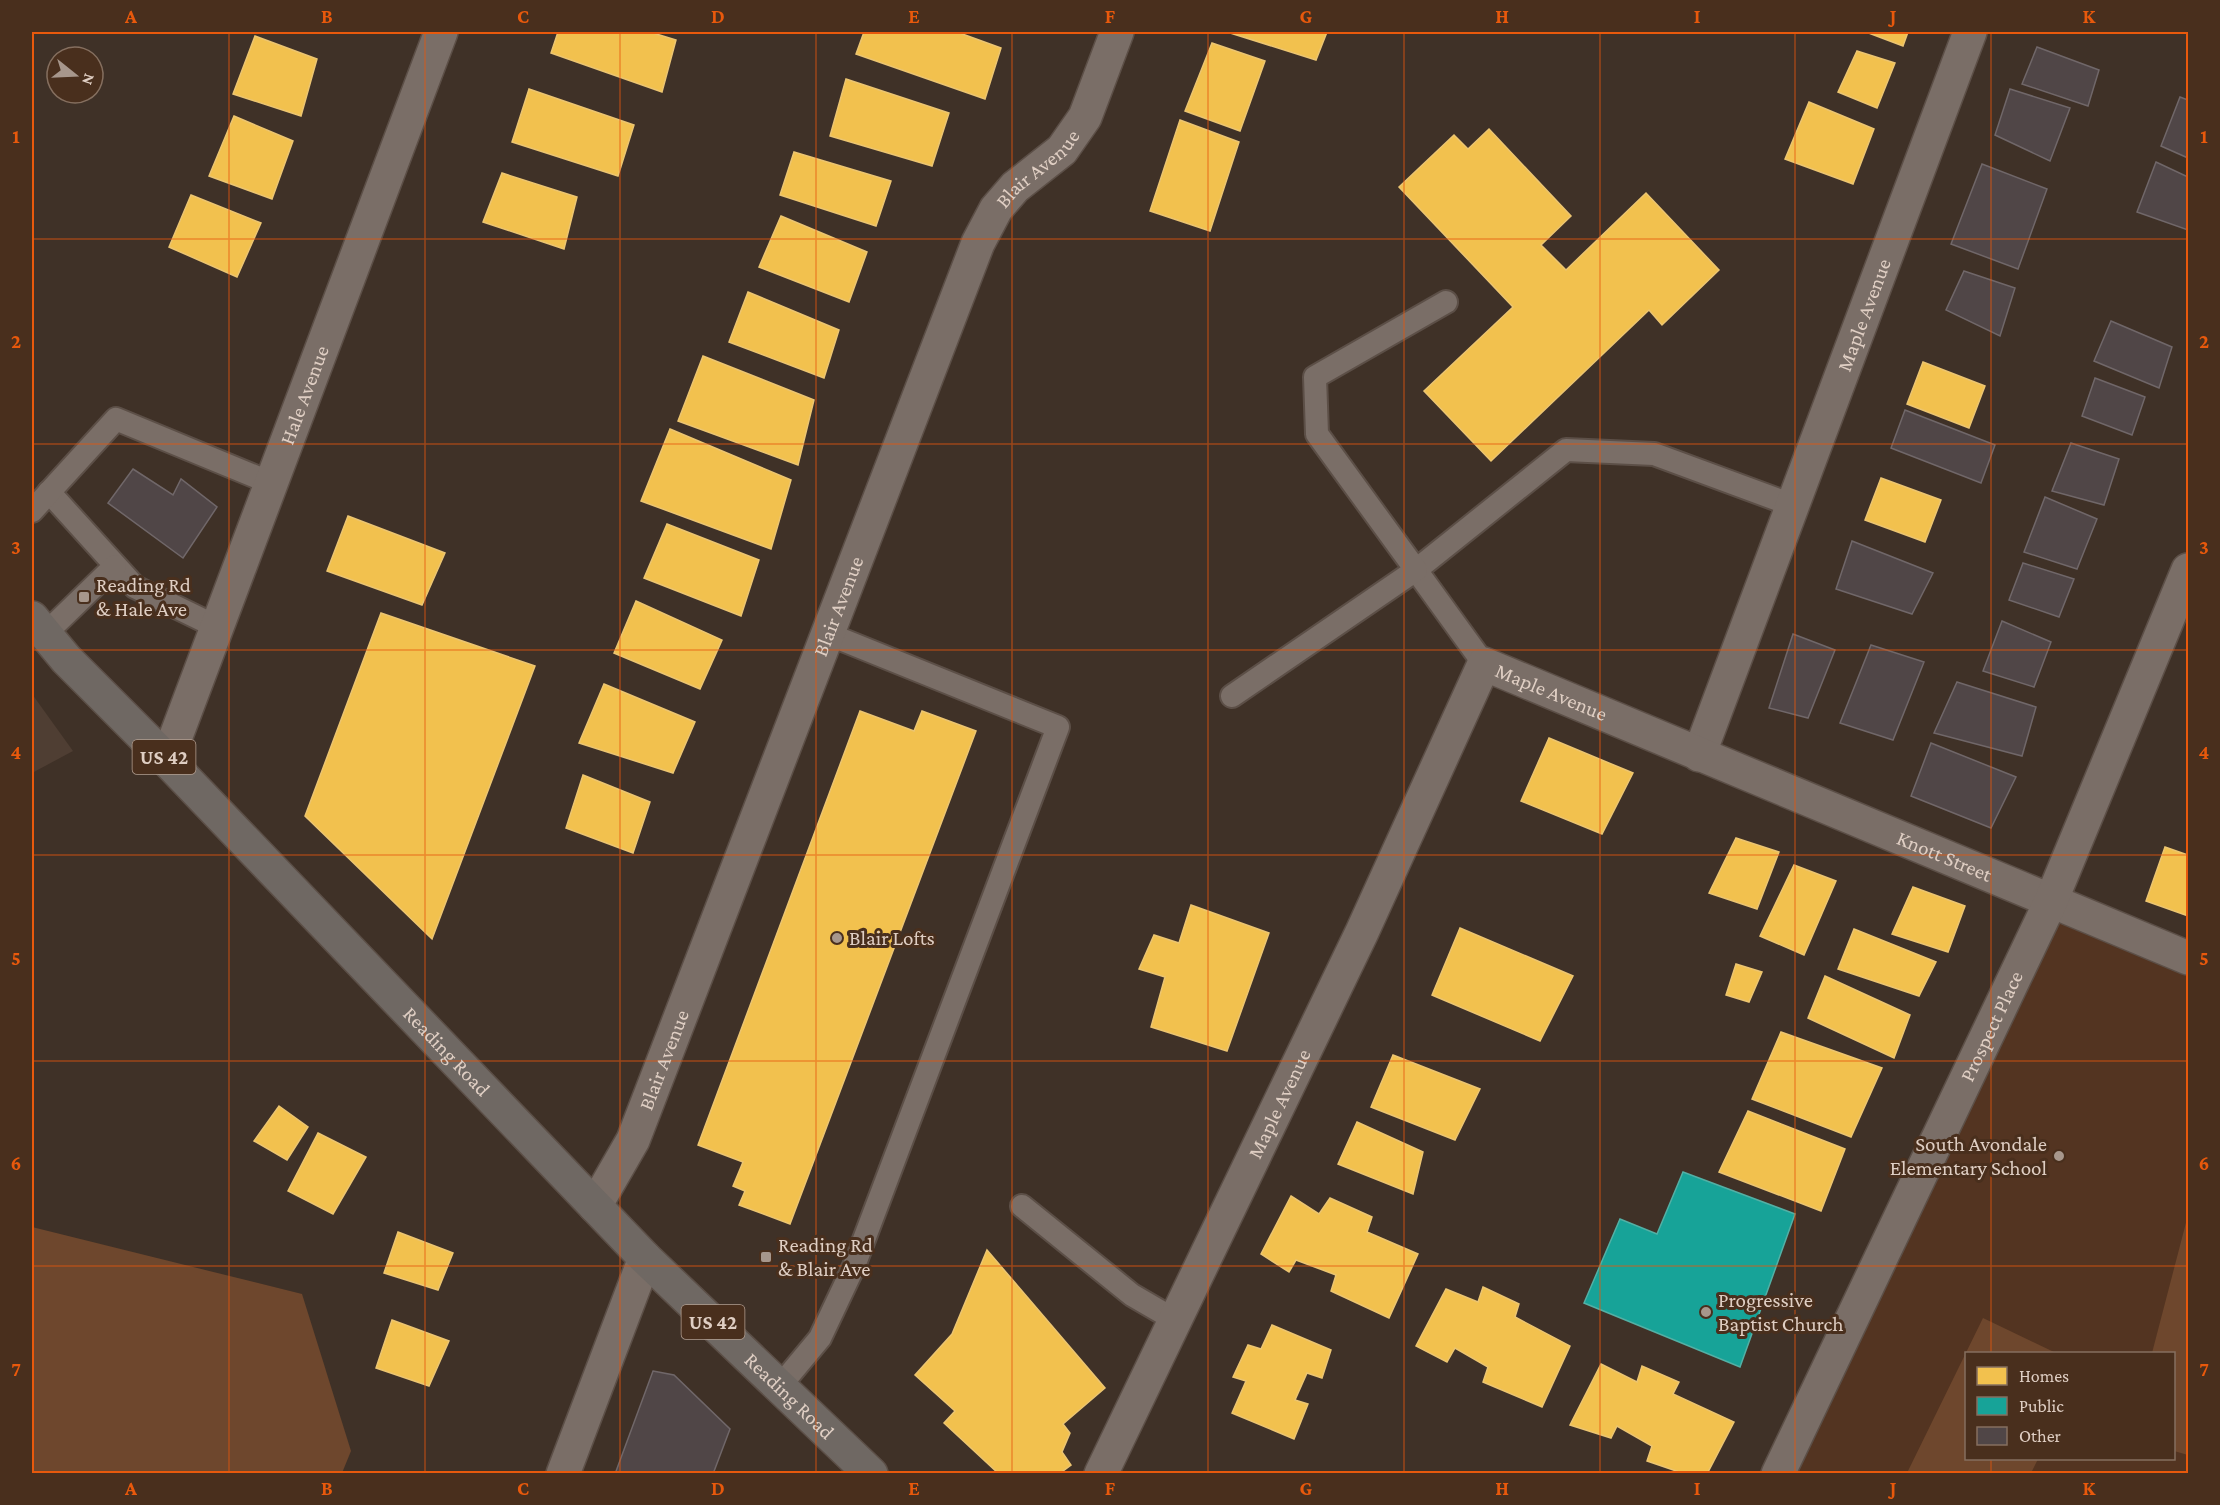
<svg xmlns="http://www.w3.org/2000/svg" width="2220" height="1505" font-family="'Crimson Pro',serif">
	<rect width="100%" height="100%" fill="#3f3127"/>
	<path fill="#4f3e33" d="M32,694L73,751L32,773Z"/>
	<path fill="#533421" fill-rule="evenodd" d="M2051,901L2188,958V1473L1778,1474ZM1966,1354H2174V1458H1966Z"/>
	<g fill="#6e472d">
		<path d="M2188,1215V1455L2174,1451V1354L2152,1353Z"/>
		<path d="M32,1227L302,1294L351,1451L342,1473H32Z"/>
		<path d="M1983,1318L2056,1353L1966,1354V1458L2038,1459L2031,1473H1907Z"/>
	</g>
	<g fill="#f2c14e" stroke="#ecc571" stroke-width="1.5">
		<path d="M558,32H650L676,40L662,92L551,53Z"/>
		<path d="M864,32H957L1001,48L985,99L856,54Z"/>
		<path d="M1227,32H1327L1316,60Z"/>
		<path d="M1866,32H1908L1903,46Z"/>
		<path d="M255,36L317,59L301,116L233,94Z"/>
		<path d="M1212,43L1265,61L1240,131L1185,111Z"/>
		<path d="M1857,51L1895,63L1877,108L1838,92Z"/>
		<path d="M846,79L949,113L932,166L830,136Z"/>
		<path d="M529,89L634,125L618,176L512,142Z"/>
		<path d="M1809,102L1874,129L1853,184L1785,159Z"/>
		<path d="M234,116L293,141L272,199L209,176Z"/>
		<path d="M1180,120L1239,142L1210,231L1150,211Z"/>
		<path d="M1489,129L1571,216L1541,245L1566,270L1646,193L1719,270L1662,325L1649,310L1491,461L1424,391L1513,307L1399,187L1454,135L1468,149Z"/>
		<path d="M794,152L891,181L876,226L780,195Z"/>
		<path d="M502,173L577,197L564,249L483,222Z"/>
		<path d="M191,195L261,223L237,277L169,247Z"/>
		<path d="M781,216L867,252L849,302L759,267Z"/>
		<path d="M748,292L839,330L824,378L729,342Z"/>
		<path d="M703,356L814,400L798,465L678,421Z"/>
		<path d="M1923,362L1985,386L1969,428L1907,404Z"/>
		<path d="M670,429L791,480L771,549L641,501Z"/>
		<path d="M1881,478L1941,500L1925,542L1865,520Z"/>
		<path d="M348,516L445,553L422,605L327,571Z"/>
		<path d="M667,524L759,560L741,616L644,578Z"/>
		<path d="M636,601L722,640L700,689L614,653Z"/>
		<path d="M381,613L535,666L432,939L305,816Z"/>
		<path d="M604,684L695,722L673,773L579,743Z"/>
		<path d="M860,711L914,731L922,711L976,731L790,1224L739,1205L745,1191L733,1186L743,1162L698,1145Z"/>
		<path d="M1549,738L1633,773L1602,834L1521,801Z"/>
		<path d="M583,775L650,802L633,853L566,828Z"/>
		<path d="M1736,838L1779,852L1757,909L1709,893Z"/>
		<path d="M2165,847L2188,855V916L2146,901Z"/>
		<path d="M1794,865L1836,881L1804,955L1760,936Z"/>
		<path d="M1913,887L1965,906L1948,952L1892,934Z"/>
		<path d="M1191,905L1269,933L1227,1051L1151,1027L1165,977L1139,969L1154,935L1179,943Z"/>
		<path d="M1460,928L1573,976L1540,1041L1432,995Z"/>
		<path d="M1854,929L1936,962L1919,996L1838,969Z"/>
		<path d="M1736,964L1762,972L1749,1002L1726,995Z"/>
		<path d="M1825,976L1910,1015L1894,1058L1808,1018Z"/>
		<path d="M1781,1032L1882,1068L1851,1137L1752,1099Z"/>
		<path d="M1393,1055L1480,1089L1455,1140L1371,1107Z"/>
		<path d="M279,1106L308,1127L287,1160L254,1141Z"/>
		<path d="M1748,1111L1845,1149L1821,1211L1719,1172Z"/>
		<path d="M1357,1122L1423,1152L1413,1194L1338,1164Z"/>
		<path d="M318,1133L366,1157L333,1214L288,1191Z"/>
		<path d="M1291,1196L1319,1214L1330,1198L1372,1217L1367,1232L1418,1254L1389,1318L1331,1291L1336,1275L1296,1260L1289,1272L1261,1254Z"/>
		<path d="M398,1232L453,1253L438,1290L384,1273Z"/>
		<path d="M987,1250L1105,1388L1063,1424L1070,1433L1062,1452L1071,1465L1059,1474H999L944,1423L955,1411L915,1375L952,1334Z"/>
		<path d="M1483,1287L1519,1304L1515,1317L1570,1346L1542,1407L1483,1382L1488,1367L1455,1348L1447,1362L1416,1346L1446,1289L1478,1302Z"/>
		<path d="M392,1320L449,1341L429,1386L376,1368Z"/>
		<path d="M1272,1325L1331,1350L1322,1378L1307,1373L1295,1400L1308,1404L1294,1439L1232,1413L1246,1381L1233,1377L1248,1345L1261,1349Z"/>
		<path d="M1601,1364L1637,1382L1642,1366L1679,1382L1673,1394L1734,1422L1707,1474H1685L1647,1461L1652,1446L1617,1426L1611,1438L1570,1425Z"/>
	</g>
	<path fill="#17a398" stroke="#53b0a5" stroke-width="1.5" d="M1683,1172L1795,1214L1740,1367L1584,1303L1620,1219L1657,1234Z"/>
	<g fill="#504647" stroke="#706769" stroke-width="1.5">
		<path d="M2037,47L2099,70L2088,106L2022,84Z"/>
		<path d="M2010,89L2070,108L2050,161L1995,135Z"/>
		<path d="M2180,97L2188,100V158L2161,146Z"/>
		<path d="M2156,162L2188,177V230L2137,212Z"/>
		<path d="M1982,164L2047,189L2018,269L1951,244Z"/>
		<path d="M1964,271L2015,288L2000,336L1946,310Z"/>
		<path d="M2111,321L2172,347L2159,388L2094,361Z"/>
		<path d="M2095,378L2145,397L2132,435L2082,416Z"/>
		<path d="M1905,410L1995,445L1981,483L1891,448Z"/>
		<path d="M2071,443L2119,459L2104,505L2052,491Z"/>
		<path d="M133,469L173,495L181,479L217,507L183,558L108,503Z"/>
		<path d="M2045,497L2097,519L2077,569L2024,552Z"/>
		<path d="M1852,541L1933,573L1912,614L1836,589Z"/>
		<path d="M2023,563L2074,579L2059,617L2009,600Z"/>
		<path d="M2002,621L2051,642L2034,687L1983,671Z"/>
		<path d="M1793,634L1835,650L1808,718L1769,708Z"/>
		<path d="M1871,645L1924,662L1893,740L1840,723Z"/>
		<path d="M1957,682L2036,707L2022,756L1934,733Z"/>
		<path d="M1931,743L2016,777L1991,828L1911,796Z"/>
		<path d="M653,1371L674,1375L730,1429L713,1474H615Z"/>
	</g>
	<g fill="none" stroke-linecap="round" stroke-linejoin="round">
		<defs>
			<g id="lane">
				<path d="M49,492L135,587L217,627"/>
				<path d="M32,511L116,419L271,483"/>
				<path d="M45,634L115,566"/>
				<path d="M1484,664L1416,570L1566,450L1654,454L1792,505"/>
				<path d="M1232,696L1416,570L1317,434L1315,377L1446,302"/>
				<path d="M1022,1206L1132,1295L1175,1320"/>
				<path d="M780,1386L820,1338L854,1266L1058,727L828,634"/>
			</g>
			<g id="street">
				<path id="s1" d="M1699,755L1970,32"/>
				<path id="s2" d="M167,760L441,32"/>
				<path id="s3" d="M595,1206L633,1140L978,243L996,209L1015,187L1062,150L1085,117L1117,32"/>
				<path d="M563,1474L645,1258"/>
				<path id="s4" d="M1101,1474L1362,932L1484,664L2188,958"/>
				<path id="s5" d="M1778,1474L2051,901L2188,570"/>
			</g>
			<g id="primary">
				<path id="s6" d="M32,618L66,659L167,760L645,1258L871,1474"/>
			</g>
		</defs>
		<use href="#lane" stroke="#5c4f47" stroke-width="26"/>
		<use href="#street" stroke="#5c4f47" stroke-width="36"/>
		<use href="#primary" stroke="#5c4f47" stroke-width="36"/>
		<use href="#lane" stroke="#7a6e67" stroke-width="22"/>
		<use href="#street" stroke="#7a6e67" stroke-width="33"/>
		<use href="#primary" stroke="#6f6863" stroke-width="33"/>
	</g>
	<path fill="none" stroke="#e8590c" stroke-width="1.5" stroke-opacity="0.55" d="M229,32V1474M425,32V1474M620,32V1474M816,32V1474M1012,32V1474M1208,32V1474M1404,32V1474M1600,32V1474M1795,32V1474M1991,32V1354M32,239H2188M32,444H2188M32,650H2188M32,855H2188M32,1061H2188M32,1266H2188M1991,1458V1474"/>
	<g fill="#a7978c" stroke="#492f1d" stroke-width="2">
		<rect x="78" y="591" width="12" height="12" rx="3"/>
		<circle cx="837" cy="938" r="6"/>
		<circle cx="2059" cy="1156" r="6"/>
		<rect x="760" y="1251" width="12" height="12" rx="3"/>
		<circle cx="1706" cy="1312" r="6"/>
	</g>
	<g text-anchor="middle" stroke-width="6" stroke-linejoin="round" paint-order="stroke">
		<g fill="#492f1d" stroke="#b29e91" stroke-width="1.5">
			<rect x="132.5" y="740" width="63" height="34" rx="4.5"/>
			<rect x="681.5" y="1305" width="63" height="34" rx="4.5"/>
		</g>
		<g font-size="20" font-weight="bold" fill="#dfcec3">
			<text x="164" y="764">US 42</text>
			<text x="713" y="1329">US 42</text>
		</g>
		<g font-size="21" fill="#dfcec3" stroke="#492f1d">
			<text dy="7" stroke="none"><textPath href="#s3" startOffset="1134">Blair Avenue</textPath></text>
			<text dy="7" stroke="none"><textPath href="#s1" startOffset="470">Maple Avenue</textPath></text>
			<text dy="7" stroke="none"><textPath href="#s2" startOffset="390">Hale Avenue</textPath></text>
			<text dy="7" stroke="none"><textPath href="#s3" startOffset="648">Blair Avenue</textPath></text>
			<text dy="7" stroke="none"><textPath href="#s4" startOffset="969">Maple Avenue</textPath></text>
			<text dy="7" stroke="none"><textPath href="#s4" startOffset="1395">Knott Street</textPath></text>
			<text dy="7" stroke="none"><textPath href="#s5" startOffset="496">Prospect Place</textPath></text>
			<text dy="7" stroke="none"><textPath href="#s6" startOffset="600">Reading Road</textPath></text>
			<text dy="7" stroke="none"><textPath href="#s3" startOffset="162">Blair Avenue</textPath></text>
			<text dy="7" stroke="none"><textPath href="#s4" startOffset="411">Maple Avenue</textPath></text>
			<text dy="7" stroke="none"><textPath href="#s6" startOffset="1086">Reading Road</textPath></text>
		</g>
		<g font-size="21" fill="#dfcec3" stroke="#492f1d" text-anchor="start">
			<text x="96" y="592">Reading Rd<tspan x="96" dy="24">&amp; Hale Ave</tspan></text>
			<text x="849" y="945">Blair Lofts</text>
			<text x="2047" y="1151" text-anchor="end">South Avondale<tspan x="2047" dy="24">Elementary School</tspan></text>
			<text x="778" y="1252">Reading Rd<tspan x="778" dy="24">&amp; Blair Ave</tspan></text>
			<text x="1718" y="1307">Progressive<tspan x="1718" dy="24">Baptist Church</tspan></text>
		</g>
	</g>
	<rect width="2220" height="1505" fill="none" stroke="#492f1d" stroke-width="66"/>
	<rect x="1965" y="1352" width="210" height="108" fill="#492f1d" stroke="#856f5f" stroke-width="1.5"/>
	<rect x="1977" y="1367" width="30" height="18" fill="#f2c14e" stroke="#856f5f" stroke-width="1.5"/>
	<text x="2019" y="1382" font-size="18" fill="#dfcec3">Homes</text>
	<rect x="1977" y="1397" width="30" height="18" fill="#17a398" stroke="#856f5f" stroke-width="1.5"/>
	<text x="2019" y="1412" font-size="18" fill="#dfcec3">Public</text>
	<rect x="1977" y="1427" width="30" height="18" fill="#504647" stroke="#856f5f" stroke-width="1.5"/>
	<text x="2019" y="1442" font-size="18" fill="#dfcec3">Other</text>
	<g transform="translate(75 75) rotate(108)"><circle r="28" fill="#492f1d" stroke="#856f5f" stroke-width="1.5"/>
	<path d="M0-4.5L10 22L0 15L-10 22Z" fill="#a7978c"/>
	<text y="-9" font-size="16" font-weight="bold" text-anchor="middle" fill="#dfcec3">N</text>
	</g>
	<rect x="33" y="33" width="2154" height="1439" fill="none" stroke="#e8590c" stroke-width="2"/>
	<g font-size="20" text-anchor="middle" font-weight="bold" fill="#e8590c">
		<text x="131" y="23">A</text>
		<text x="327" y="23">B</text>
		<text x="523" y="23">C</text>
		<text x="718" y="23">D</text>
		<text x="914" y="23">E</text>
		<text x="1110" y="23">F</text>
		<text x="1306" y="23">G</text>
		<text x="1502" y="23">H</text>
		<text x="1697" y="23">I</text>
		<text x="1893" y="23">J</text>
		<text x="2089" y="23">K</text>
		<text x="16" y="143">1</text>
		<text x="2204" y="143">1</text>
		<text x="16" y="348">2</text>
		<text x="2204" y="348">2</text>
		<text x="16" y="554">3</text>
		<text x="2204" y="554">3</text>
		<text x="16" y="759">4</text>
		<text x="2204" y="759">4</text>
		<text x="16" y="965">5</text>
		<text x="2204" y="965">5</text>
		<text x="16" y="1170">6</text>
		<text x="2204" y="1170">6</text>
		<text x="16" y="1376">7</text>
		<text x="2204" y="1376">7</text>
		<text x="131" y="1495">A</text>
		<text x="327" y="1495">B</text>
		<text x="523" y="1495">C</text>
		<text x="718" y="1495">D</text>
		<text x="914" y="1495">E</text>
		<text x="1110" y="1495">F</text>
		<text x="1306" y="1495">G</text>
		<text x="1502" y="1495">H</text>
		<text x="1697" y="1495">I</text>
		<text x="1893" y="1495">J</text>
		<text x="2089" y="1495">K</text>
	</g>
</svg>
